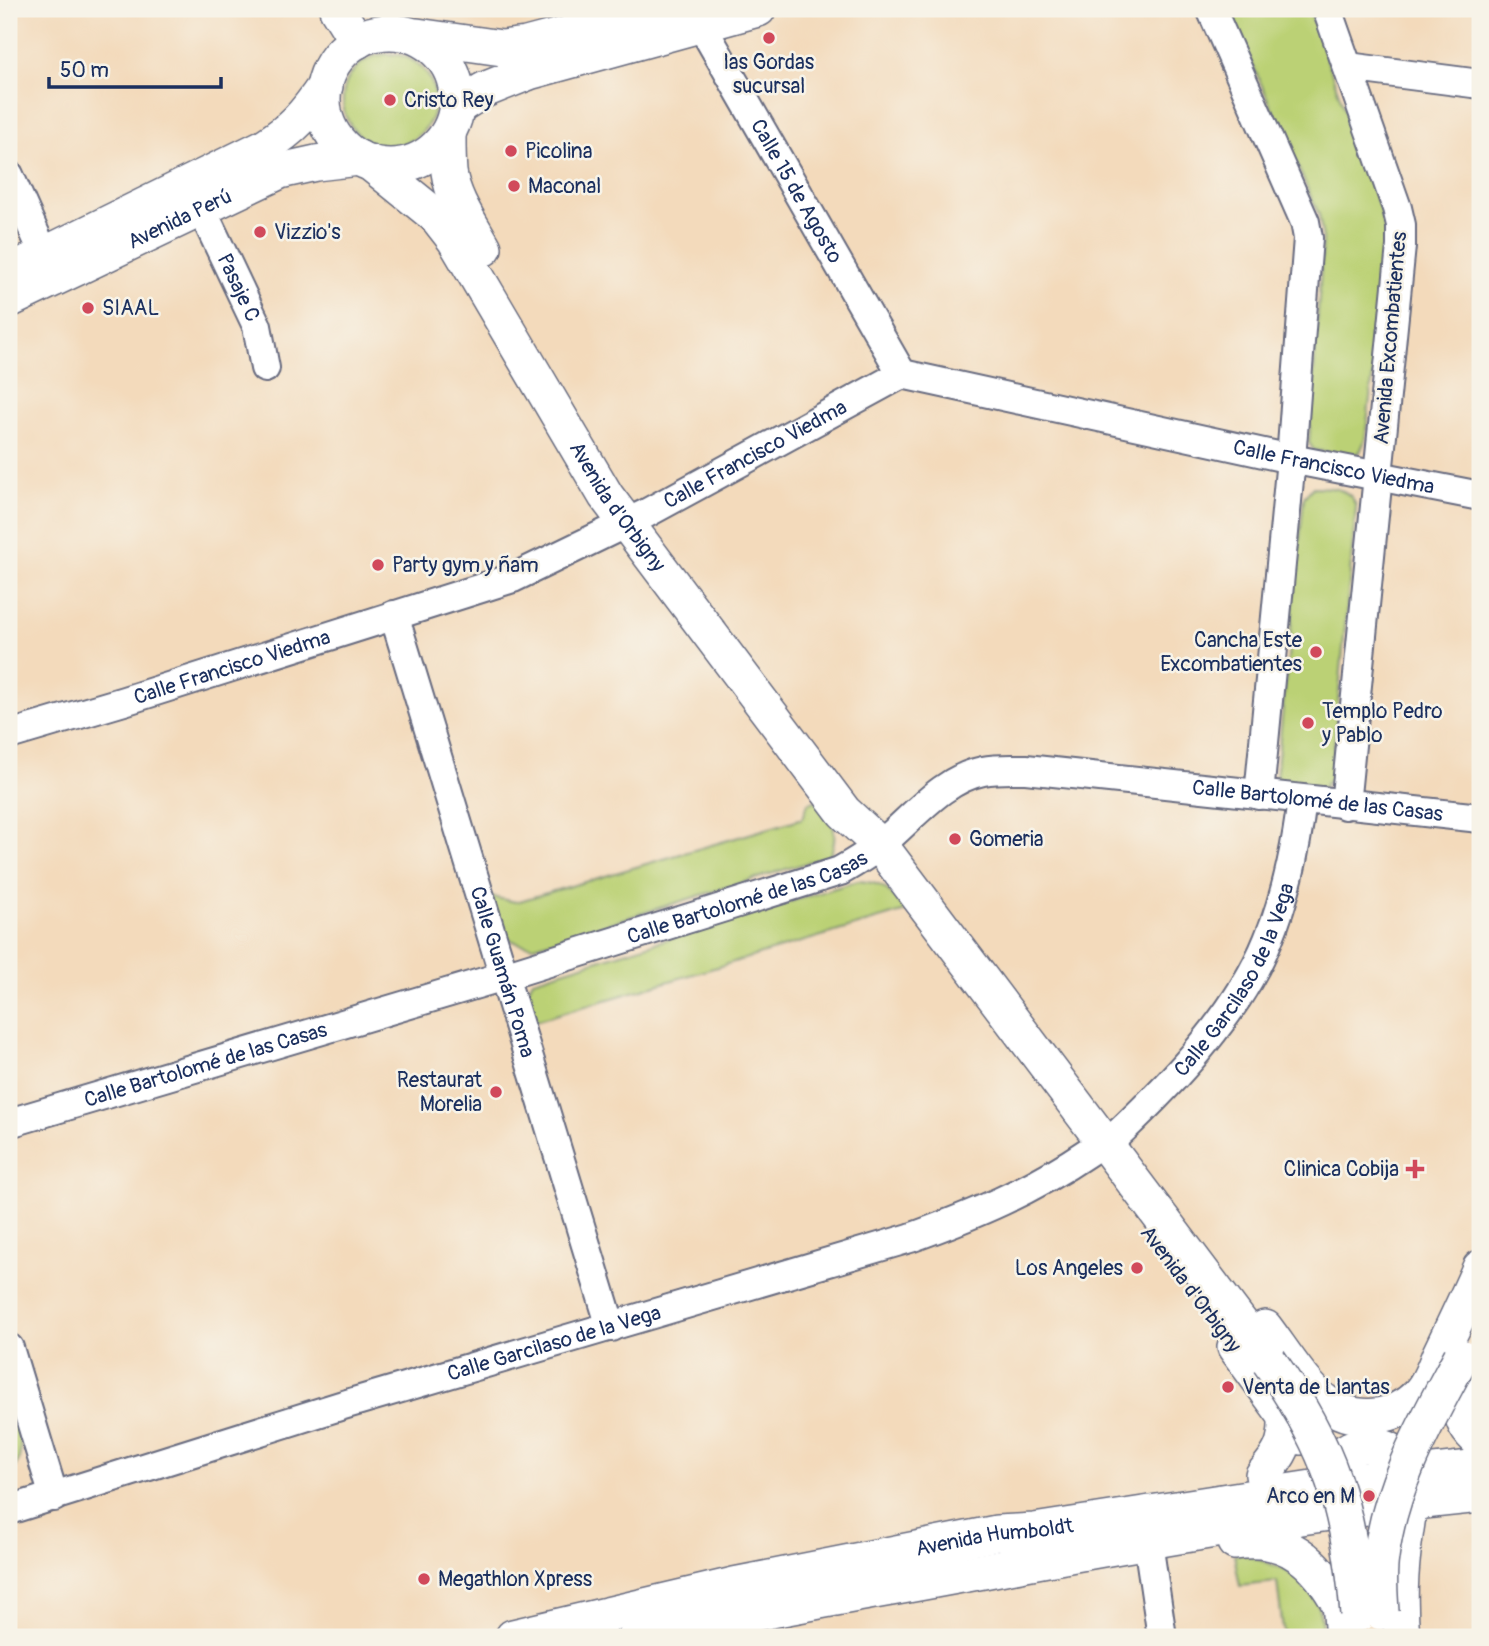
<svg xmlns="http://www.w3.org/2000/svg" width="1489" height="1646" font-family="Pangolin,sans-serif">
	<rect width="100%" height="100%" fill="#f7f3e8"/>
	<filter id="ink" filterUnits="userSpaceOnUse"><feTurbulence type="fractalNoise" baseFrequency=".0143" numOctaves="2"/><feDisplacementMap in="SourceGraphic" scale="14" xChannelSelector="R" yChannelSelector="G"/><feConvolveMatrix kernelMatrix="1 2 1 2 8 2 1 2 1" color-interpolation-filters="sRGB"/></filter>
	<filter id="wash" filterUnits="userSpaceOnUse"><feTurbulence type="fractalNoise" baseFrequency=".00686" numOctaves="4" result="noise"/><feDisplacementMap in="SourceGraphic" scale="28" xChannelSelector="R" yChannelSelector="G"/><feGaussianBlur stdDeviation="1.57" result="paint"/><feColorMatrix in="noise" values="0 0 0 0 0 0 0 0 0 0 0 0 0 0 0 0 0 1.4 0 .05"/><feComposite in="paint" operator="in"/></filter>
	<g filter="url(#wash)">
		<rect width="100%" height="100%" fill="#f3dabb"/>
		<g fill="#bbd175" stroke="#6b806a" stroke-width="2">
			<path d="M1228,9H1309L1381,213L1387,241L1386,263L1365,440L1360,452L1349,456L1314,450L1309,443L1323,239L1319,215Z"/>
			<circle cx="389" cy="100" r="46"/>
			<path d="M1313,487C1331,487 1353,488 1356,508L1331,778L1322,789L1280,784L1276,778L1304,497Z"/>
			<path d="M823,799C832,818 840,838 829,856L535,946C499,944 501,926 491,897L516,902L780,825L803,818L808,803Z"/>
			<path d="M858,881C885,882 890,892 906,911L528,1023L522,1001L533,980Z"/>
			<path d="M9,1403C16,1425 31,1455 9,1473Z"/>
			<path d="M1241,1554C1273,1563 1308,1575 1319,1610C1322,1618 1322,1628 1323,1637H1284L1277,1582L1240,1586L1234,1555Z"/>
		</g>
	</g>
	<g filter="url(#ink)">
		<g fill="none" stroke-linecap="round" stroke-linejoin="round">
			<defs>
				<g id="minor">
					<path id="s1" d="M692,9L902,374"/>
					<path d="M1211,9L1305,222L1308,238L1291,459L1259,795"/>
					<path d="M1327,9L1397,208L1401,225V246L1345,805"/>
					<path d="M1348,67L1480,84"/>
					<path d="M9,175L52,272"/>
					<path id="s2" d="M201,208L257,326L265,368"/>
					<path id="s3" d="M394,615L611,1327"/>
					<path id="s4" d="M9,735L124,701L513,578L645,514L902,374L1291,459L1480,496"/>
					<path id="s5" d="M9,1123L504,976L840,871C854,863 868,855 881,844C912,819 942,779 983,771C997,768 1012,769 1026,769L1480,818"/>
					<path id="s6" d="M1118,1134C1174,1081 1239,1012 1268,940C1287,895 1296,849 1302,800"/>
					<path d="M9,1348L54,1497"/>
					<path id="s7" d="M9,1510L340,1406L910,1238C976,1214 1029,1192 1088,1152"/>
					<path d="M1150,1556L1162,1637"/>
				</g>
				<g id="major">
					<path d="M337,9L357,41"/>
					<circle cx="390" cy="99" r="67"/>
					<path d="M417,36L502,48L526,45L662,9"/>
					<path d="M457,107L484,90L529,72L758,9"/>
					<path d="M448,134C448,146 448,160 449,172C453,200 471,224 484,248"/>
					<path id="s8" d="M369,162L437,217L455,240L606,496L844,812L880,845L1269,1361"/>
					<path d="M9,272L264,147C294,128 305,115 325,86"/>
					<path id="s9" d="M9,300L280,171L316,163L359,158"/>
					<path d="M1265,1328C1281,1349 1305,1388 1326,1403C1354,1424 1395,1420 1419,1394C1429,1384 1434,1369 1439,1356C1453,1327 1467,1298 1480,1268"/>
					<path d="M1235,1347L1301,1437"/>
					<path d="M1480,1363C1466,1394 1448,1415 1480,1441"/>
					<path d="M1263,1475C1280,1455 1287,1445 1286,1417"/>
					<path d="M1328,1478C1338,1438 1385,1435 1408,1465"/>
					<path d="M1235,1542C1287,1534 1317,1562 1340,1605"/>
					<path d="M1338,1581L1343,1637"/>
					<path id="s10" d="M513,1637L734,1585L997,1533L1034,1531L1371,1479L1480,1467"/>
					<path d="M636,1637C757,1611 878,1591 999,1568C1159,1538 1319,1511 1480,1495"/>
					<path d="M1402,1637C1398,1593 1401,1560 1408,1516"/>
				</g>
			</defs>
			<use href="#minor" stroke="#676b7f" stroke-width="32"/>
			<use href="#major" stroke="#676b7f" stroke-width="38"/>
			<use href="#minor" stroke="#fff" stroke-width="28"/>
			<use href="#major" stroke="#fff" stroke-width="35"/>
			<defs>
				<g id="major-bridge">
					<path d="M1269,1361C1330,1446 1350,1510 1358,1614"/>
					<path d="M1381,1612C1380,1594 1378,1575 1381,1557C1390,1484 1427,1421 1461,1357"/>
				</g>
			</defs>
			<use href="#major-bridge" stroke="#676b7f" stroke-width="38" stroke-linecap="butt"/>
			<use href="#major-bridge" stroke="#fff" stroke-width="35"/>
		</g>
	</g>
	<g fill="#d1495b" stroke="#f7f3e8" stroke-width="2.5">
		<circle cx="769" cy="38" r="7"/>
		<circle cx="390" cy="100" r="7"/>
		<circle cx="511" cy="151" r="7"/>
		<circle cx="514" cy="186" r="7"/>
		<circle cx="260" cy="232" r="7"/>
		<circle cx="88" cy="308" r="7"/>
		<circle cx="378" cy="565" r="7"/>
		<circle cx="1316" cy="652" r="7"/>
		<circle cx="1308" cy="723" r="7"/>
		<circle cx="955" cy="839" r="7"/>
		<circle cx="496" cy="1092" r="7"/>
		<path d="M1411.5 1158.5h7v7h7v7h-7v7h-7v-7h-7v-7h7z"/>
		<circle cx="1137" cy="1268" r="7"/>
		<circle cx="1228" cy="1387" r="7"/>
		<circle cx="1369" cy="1496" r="7"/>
		<circle cx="424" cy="1579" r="7"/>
	</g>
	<g text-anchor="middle" stroke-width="5" stroke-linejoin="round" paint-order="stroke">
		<g font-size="21" fill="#1b2f5e" stroke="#f7f3e8" text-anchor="start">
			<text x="769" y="69" text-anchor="middle">las Gordas<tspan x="769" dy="24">sucursal</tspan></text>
			<text x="404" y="107">Cristo Rey</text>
			<text x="525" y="158">Picolina</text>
			<text x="528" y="193">Maconal</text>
			<text x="274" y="239">Vizzio's</text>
			<text x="102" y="315">SIAAL</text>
			<text x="392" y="572">Party gym y ñam</text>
			<text x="1302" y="647" text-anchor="end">Cancha Este<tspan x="1302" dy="24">Excombatientes</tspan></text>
			<text x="1322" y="718">Templo Pedro<tspan x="1322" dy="24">y Pablo</tspan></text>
			<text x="969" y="846">Gomeria</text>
			<text x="482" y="1087" text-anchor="end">Restaurat<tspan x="482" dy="24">Morelia</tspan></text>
			<text x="1399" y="1176" text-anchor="end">Clinica Cobija</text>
			<text x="1123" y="1275" text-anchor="end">Los Angeles</text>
			<text x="1242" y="1394">Venta de Llantas</text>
			<text x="1355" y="1503" text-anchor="end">Arco en M</text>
			<text x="438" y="1586">Megathlon Xpress</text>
		</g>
		<g font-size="21" fill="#1b2f5e" stroke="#f7f3e8">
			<text dy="7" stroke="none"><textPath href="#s1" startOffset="210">Calle 15 de Agosto</textPath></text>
			<text dy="7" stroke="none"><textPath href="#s9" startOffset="189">Avenida Perú</textPath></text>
			<text dy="7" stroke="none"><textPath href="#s2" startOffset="88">Pasaje C</textPath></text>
			<text transform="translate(1390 338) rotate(-85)" y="7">Avenida Excombatientes</text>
			<text dy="7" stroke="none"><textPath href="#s4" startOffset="800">Calle Francisco Viedma</textPath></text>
			<text dy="7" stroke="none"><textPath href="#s4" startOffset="1409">Calle Francisco Viedma</textPath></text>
			<text dy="7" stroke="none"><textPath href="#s8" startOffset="429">Avenida d'Orbigny</textPath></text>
			<text dy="7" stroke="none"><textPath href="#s4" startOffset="233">Calle Francisco Viedma</textPath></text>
			<text dy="7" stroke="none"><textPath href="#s5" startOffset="1381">Calle Bartolomé de las Casas</textPath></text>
			<text dy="7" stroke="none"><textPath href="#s5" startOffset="772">Calle Bartolomé de las Casas</textPath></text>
			<text dy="7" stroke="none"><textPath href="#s3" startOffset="373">Calle Guamán Poma</textPath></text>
			<text dy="7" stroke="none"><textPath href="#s6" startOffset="196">Calle Garcilaso de la Vega</textPath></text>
			<text dy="7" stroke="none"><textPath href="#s5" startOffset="205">Calle Bartolomé de las Casas</textPath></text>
			<text transform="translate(1191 1289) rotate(53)" y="7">Avenida d'Orbigny</text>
			<text dy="7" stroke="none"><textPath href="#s7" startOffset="570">Calle Garcilaso de la Vega</textPath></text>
			<text dy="7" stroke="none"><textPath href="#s10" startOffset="492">Avenida Humboldt</textPath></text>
		</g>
	</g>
	<rect width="1489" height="1646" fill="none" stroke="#f7f3e8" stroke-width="35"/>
	<path d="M49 77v10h172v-10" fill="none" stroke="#1b2f5e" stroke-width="3.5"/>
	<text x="60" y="77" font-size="21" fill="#1b2f5e" stroke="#f7f3e8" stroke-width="5" paint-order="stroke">50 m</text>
</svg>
